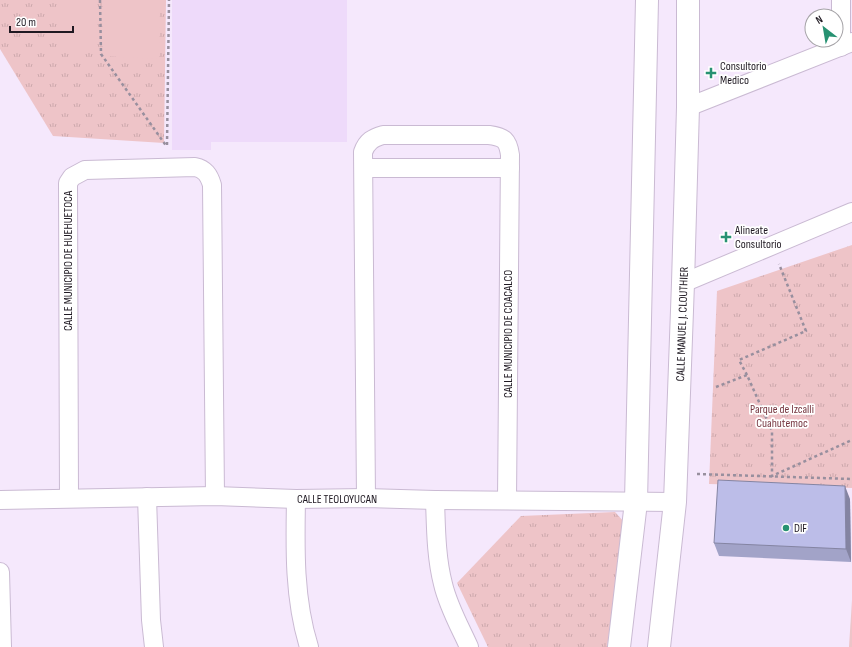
<svg xmlns="http://www.w3.org/2000/svg" width="852" height="647" font-family="'Sofia Sans Condensed',sans-serif">
	<defs>
		<pattern id="park-tufts" width="24" height="20" patternUnits="userSpaceOnUse"><rect width="24" height="20" fill="#eec4c8"/><path d="M3 7l-1-3M5 7V3M7 7l1-3M15 17l-1-3M17 17v-4M19 17l1-3" fill="none" stroke="#cca8ac"/></pattern>
	</defs>
	<rect width="100%" height="100%" fill="#f5e8fc"/>
	<path fill="#eedafa" d="M172,0H347V142H211V150H172Z"/>
	<g fill="url(#park-tufts)">
		<path d="M0,0H166L164,143L53,136L0,49Z"/>
		<path d="M852,245V488L709,484L717,291Z"/>
		<path d="M615,512L625,523L607,647H488L457,583L521,516Z"/>
		<path d="M852,600V647H849Z"/>
	</g>
	<g fill="#eec4c8">
		<path d="M61,0H97L96,48H61Z"/>
		<path d="M103,0H160L159,59L103,56Z"/>
	</g>
	<g fill="none" stroke-linecap="round" stroke-linejoin="round">
		<defs>
			<g id="minor">
				<path d="M841,47V0"/>
				<path d="M688,107L852,42"/>
				<path d="M364,168H510"/>
				<path d="M683,283L852,212"/>
				<path d="M147,497L151,620L154,647"/>
				<path d="M69,498L68,183L72,177L85,170L195,167C205,169 209,175 212,185L215,496"/>
				<path d="M366,498L363,152C367,141 373,138 383,135H489C504,137 508,140 510,155L507,500"/>
				<path d="M296,499C295,549 294,599 309,647"/>
				<path d="M0,500L215,496L296,499L366,498L435,500L675,502"/>
				<path d="M435,500C436,528 436,557 443,584C448,606 460,627 469,647"/>
				<path d="M0,572L2,647"/>
			</g>
			<g id="tertiary">
				<path d="M619,647L636,502L647,0"/>
				<path d="M659,647L675,502L683,283L688,107V0"/>
			</g>
		</defs>
		<use href="#minor" stroke="#cabad3" stroke-width="20"/>
		<use href="#tertiary" stroke="#cabad3" stroke-width="24"/>
		<g stroke="#988f9e" stroke-width="2.5" stroke-dasharray="3 3" stroke-linecap="butt">
			<path d="M100,0L101,54L167,147"/>
			<path d="M167,145L169,0"/>
			<path d="M747,375L739,360L806,331L779,264"/>
			<path d="M716,387L747,375L772,431V476L852,440"/>
			<path d="M697,474L852,479"/>
		</g>
		<use href="#minor" stroke="#fff" stroke-width="18"/>
		<use href="#tertiary" stroke="#fff" stroke-width="22"/>
	</g>
	<path fill="#a2a3c8" d="M850,499L851,562L719,556L714,543Z"/>
	<path fill="#8484a2" d="M845,486L850,499L851,562L846,549Z"/>
	<path fill="#bcbde8" stroke="#8484a2" d="M718,480L845,486L846,549L714,543Z"/>
	<g fill="#279272" stroke="#fff" stroke-width="1.5">
		<path d="M709 67h4v4h4v4h-4v4h-4v-4h-4v-4h4z"/>
		<path d="M724 231h4v4h4v4h-4v4h-4v-4h-4v-4h4z"/>
		<circle cx="786" cy="528" r="4"/>
	</g>
	<g text-anchor="middle" stroke-width="3.5" stroke-linejoin="round" paint-order="stroke">
		<g font-size="12" fill="#1f1922" stroke="#fff" text-anchor="start">
			<text x="720" y="70">Consultorio<tspan x="720" dy="14">Medico</tspan></text>
			<text x="735" y="234">Alineate<tspan x="735" dy="14">Consultorio</tspan></text>
			<text x="794" y="532">DIF</text>
		</g>
		<g font-size="12" fill="#1f1922" stroke="#fff">
			<text transform="translate(68 261) rotate(-90)" y="4">CALLE MUNICIPIO DE HUEHUETOCA</text>
			<text transform="translate(682 324) rotate(-88)" y="4">CALLE MANUEL J. CLOUTHIER</text>
			<text transform="translate(508 334) rotate(-90)" y="4">CALLE MUNICIPIO DE COACALCO</text>
			<text x="337" y="503">CALLE TEOLOYUCAN</text>
		</g>
		<g font-size="12" fill="#763640" stroke="#fff">
			<text x="782" y="413">Parque de Izcalli<tspan x="782" dy="14">Cuahutemoc</tspan></text>
		</g>
	</g>
	<g transform="translate(824 28) rotate(329)"><circle r="19" fill="#ffffff" stroke="#a5a3a7"/>
	<path d="M0-3L7 15L0 10L-7 15Z" fill="#279272"/>
	<text y="-6" font-size="11" font-weight="bold" text-anchor="middle" fill="#1f1922">N</text>
	</g>
	<path d="M10 26v6h63v-6" fill="none" stroke="#1f1922" stroke-width="2"/>
	<text x="16" y="26" font-size="12" fill="#1f1922" stroke="#ffffff" stroke-width="3" paint-order="stroke">20 m</text>
</svg>
